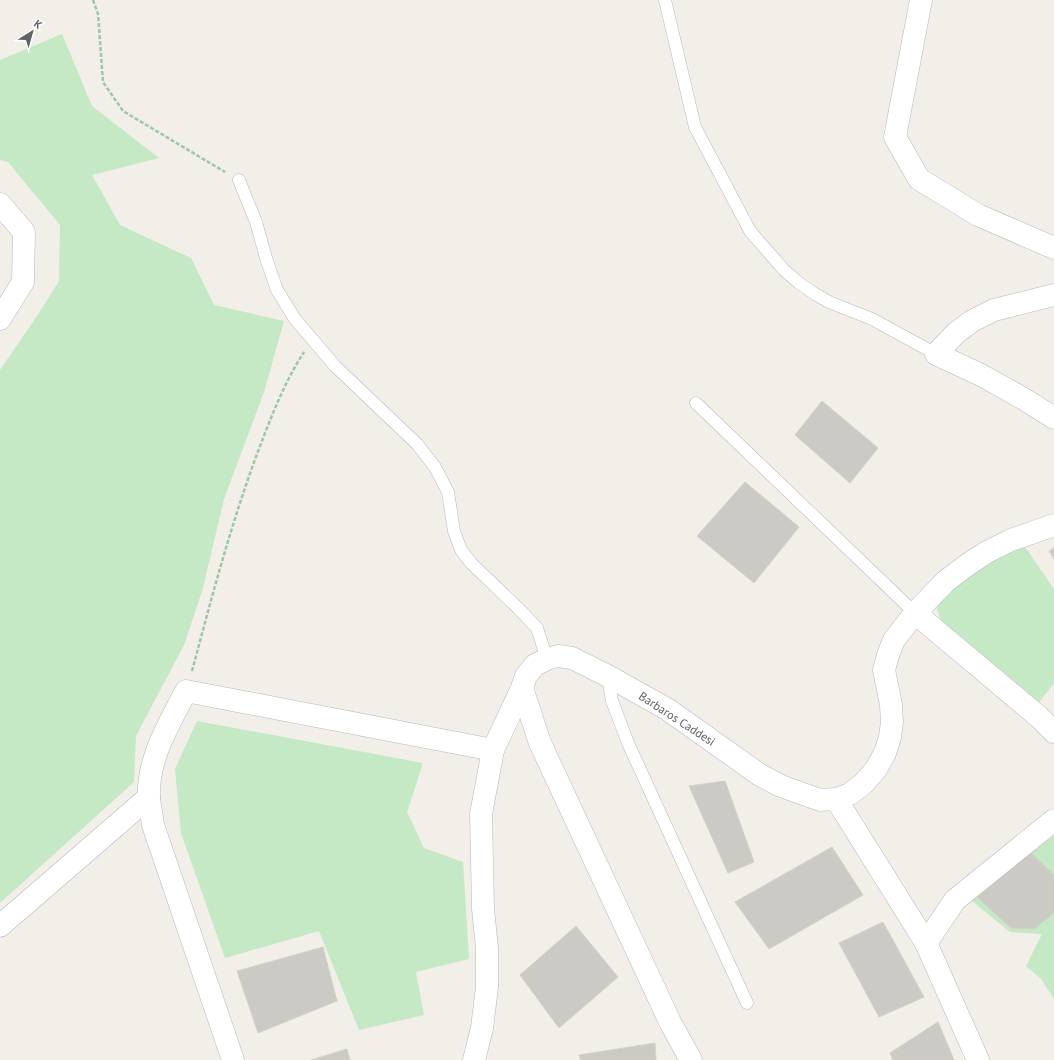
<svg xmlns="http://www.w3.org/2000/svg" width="1054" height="1060" font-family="'PT Sans',sans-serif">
	<rect width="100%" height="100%" fill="#f1efe8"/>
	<g fill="#c5e8c5">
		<path d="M62,34L92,106L159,158L92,175L120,225L191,258L214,305L284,321L264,392L224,499L203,588L184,645L136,736L134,782L0,903V370L37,316L59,281L60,225L8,162L0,160V60Z"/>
		<path d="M1025,547L1054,589V683L1038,704L943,628L937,608L946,593L985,563Z"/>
		<path d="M197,721L423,763L407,812L424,848L463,862L469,959L416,972L424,1015L359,1030L319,931L225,958L181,833L175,769Z"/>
		<path d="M1054,834V999L1041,979L1026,966L1042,934L1010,932L972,901Z"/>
	</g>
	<g fill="#cccac5" stroke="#d6d1c6">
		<path d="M822,401L878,448L850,483L795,435Z"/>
		<path d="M745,482L799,527L754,583L697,536Z"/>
		<path d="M1054,548V559L1049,551Z"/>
		<path d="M725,781L754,862L728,873L689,786Z"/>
		<path d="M832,847L863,895L769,949L735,902Z"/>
		<path d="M1031,853L1054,875V913L1034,929L1011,928L977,897Z"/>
		<path d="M883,922L924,997L879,1017L839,943Z"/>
		<path d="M576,926L618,977L559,1028L520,975Z"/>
		<path d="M323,947L337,1001L258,1033L237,971Z"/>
		<path d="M938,1022L954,1060H893L890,1053Z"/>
		<path d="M655,1043L656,1060H581L579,1055Z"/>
		<path d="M347,1049L350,1060H311Z"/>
	</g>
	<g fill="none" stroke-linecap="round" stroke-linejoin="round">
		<defs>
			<g id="service">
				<path d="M665,0L695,127L750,231L784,270L799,283L815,294L829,302L872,319L936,354"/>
				<path d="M239,180L256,222L266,258L277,290L295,319L335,366L417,444L435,467L448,492L454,531L461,550L471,563L518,608L537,628L547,659"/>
				<path d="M696,403L915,613"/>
				<path d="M608,676L612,701L628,743L747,1003"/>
			</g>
			<g id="minor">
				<path d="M921,0L895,137L919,179L978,215L1054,248"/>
				<path d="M0,204L24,232L23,282L0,319"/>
				<path d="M1054,295L994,310L972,321L956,333L936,354L981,375L1024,399L1054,418"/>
				<path d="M915,613L1039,717L1054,732"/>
				<path d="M522,688L540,743L670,1022L691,1060"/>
				<path d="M836,799L926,943L978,1060"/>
				<path d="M0,926L149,797"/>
				<path d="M926,943L955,900L1054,820"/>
				<path d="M233,1060L153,825C152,816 150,807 149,798C147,759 169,724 186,691L493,750"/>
				<path d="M474,1060L482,1028L487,987V948L483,909L481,814L493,750L522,688L526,676L535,665L547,659L558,656L572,658L608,676L667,709L760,775L781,786L820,800L836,799L850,794L863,784L876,769L885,753L890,737L892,722L891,705L884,670L888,655L894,640L915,613L946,581L967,565L987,552L1011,540L1054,525"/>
			</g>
		</defs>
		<use href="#service" stroke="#b5b8bc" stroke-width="13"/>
		<use href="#minor" stroke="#b5b8bc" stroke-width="23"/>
		<g stroke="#9cc7a9" stroke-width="2.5" stroke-dasharray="4 2" stroke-linecap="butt">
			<path d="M93,0L98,14L103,82L123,111L225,172"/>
			<path d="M192,671C212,596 232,520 260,446C272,415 285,381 304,352"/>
		</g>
		<use href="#service" stroke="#fff" stroke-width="12"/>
		<use href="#minor" stroke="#fff" stroke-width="22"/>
	</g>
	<g text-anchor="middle" stroke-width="3" stroke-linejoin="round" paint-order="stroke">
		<g font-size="12" fill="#5f6368" stroke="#fff">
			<text transform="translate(677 719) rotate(33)" y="4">Barbaros Caddesi</text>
		</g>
	</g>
	<g transform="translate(32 32) rotate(37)" stroke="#ffffff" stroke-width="3" paint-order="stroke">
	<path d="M0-3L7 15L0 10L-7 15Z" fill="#5f6368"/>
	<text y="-6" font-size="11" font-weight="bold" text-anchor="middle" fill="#5f6368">K</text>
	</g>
</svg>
